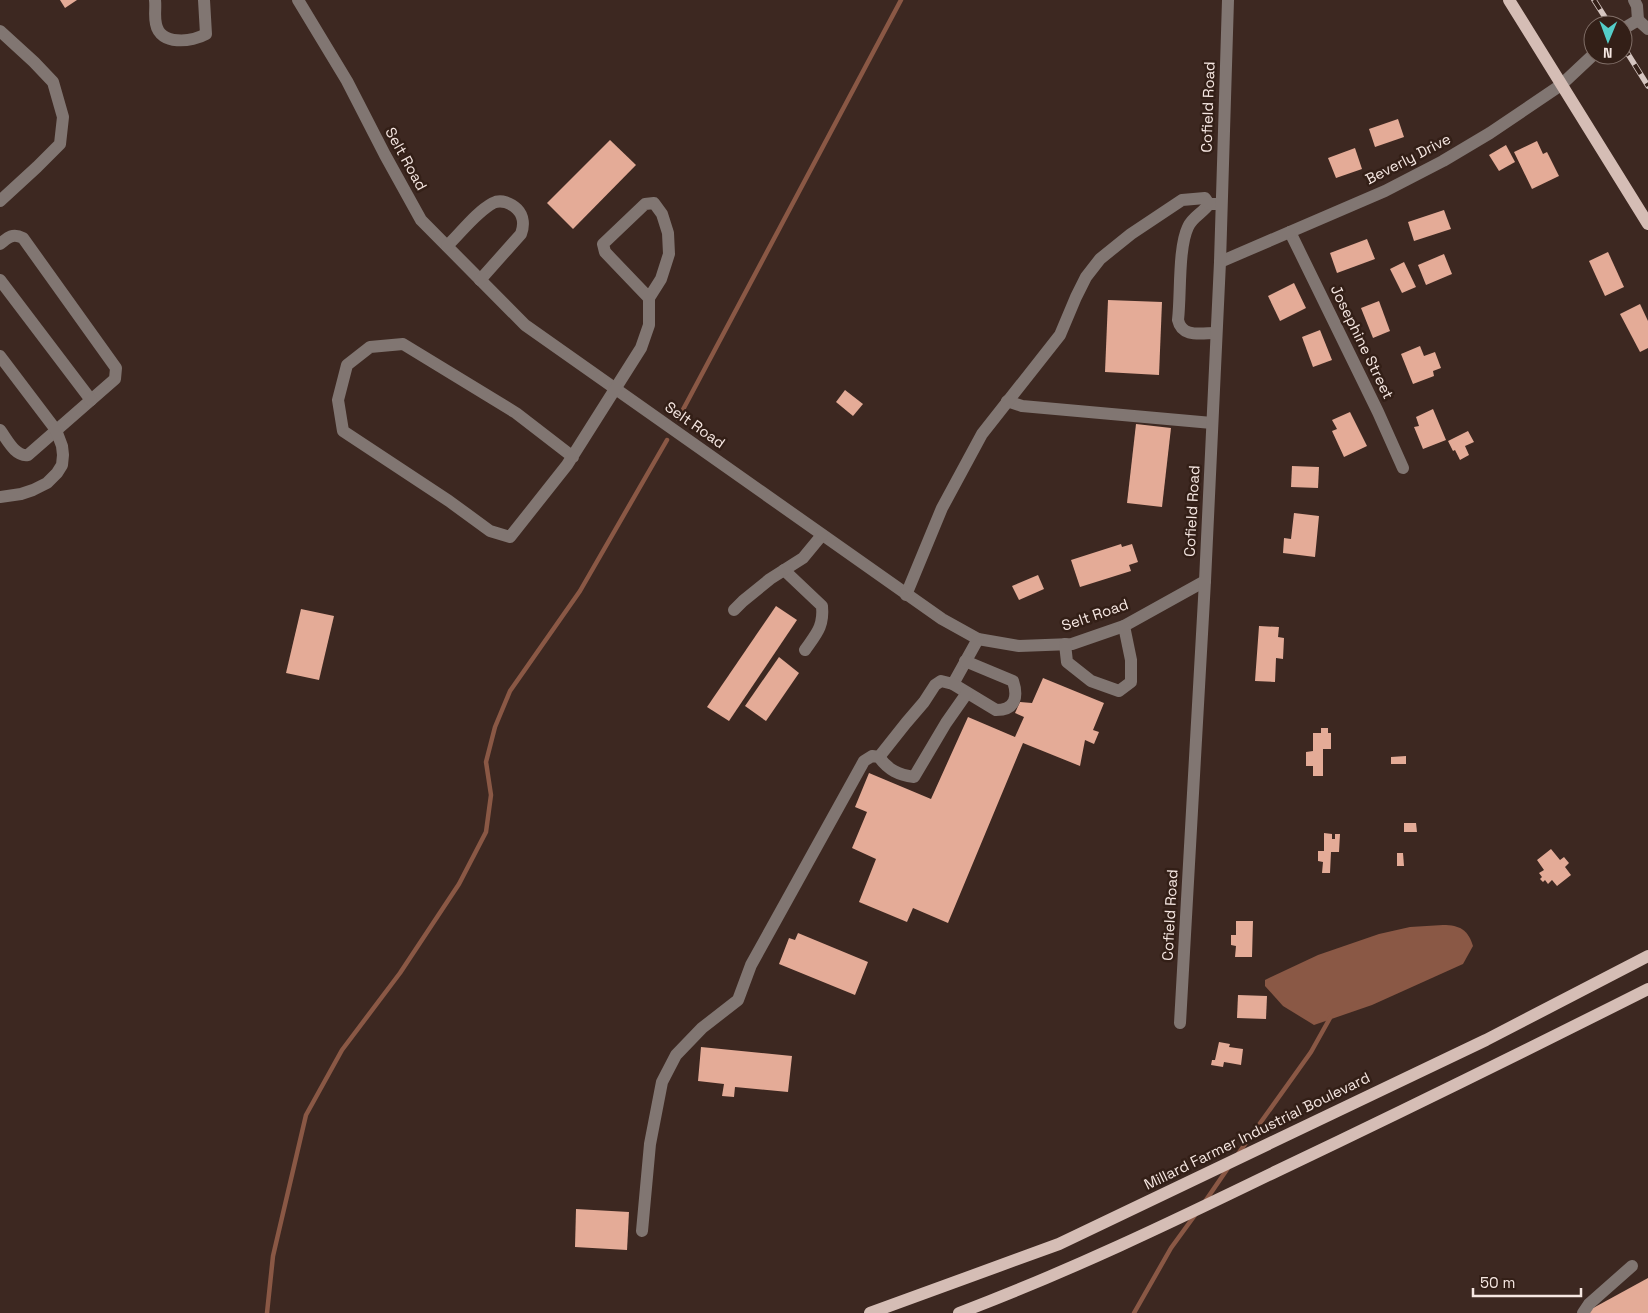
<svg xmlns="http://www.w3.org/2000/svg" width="1648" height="1313" font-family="'Space Grotesk',sans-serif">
	<rect width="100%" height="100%" fill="#3d2821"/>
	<path fill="#8a5845" d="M1443,925C1460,925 1468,930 1473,946L1463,964L1372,1005L1314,1025L1283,1006L1265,986V980L1269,978L1318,955L1379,934L1410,927Z"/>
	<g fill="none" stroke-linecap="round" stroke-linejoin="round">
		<g stroke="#8a5845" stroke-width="4.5">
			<path d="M678,419L901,0"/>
			<path d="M1238,1154L1311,1052L1330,1018"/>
			<path d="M1204,1203L1228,1168"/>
			<path d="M267,1313L273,1256L306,1115L342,1050L400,973L459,884L486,832L491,795L486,762L495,727L510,691L580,591L667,440"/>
			<path d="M1134,1313L1171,1248L1195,1215"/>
		</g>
	</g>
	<g fill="#e4ab97">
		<path d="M60,0H77L65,8Z"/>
		<path d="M1398,119L1404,137L1375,147L1369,129Z"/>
		<path d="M610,140L636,165L573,229L547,203Z"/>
		<path d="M1537,141L1543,154L1547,152L1559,176L1532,189L1514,152Z"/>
		<path d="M1506,145L1515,162L1499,171L1489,155Z"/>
		<path d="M1355,148L1362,169L1336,178L1328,158Z"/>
		<path d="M1444,210L1451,229L1414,241L1408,222Z"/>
		<path d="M1367,239L1375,259L1337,273L1330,253Z"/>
		<path d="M1608,252L1624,287L1605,296L1589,261Z"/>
		<path d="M1444,254L1452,274L1426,285L1418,265Z"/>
		<path d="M1404,262L1416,287L1402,293L1390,269Z"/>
		<path d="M1294,283L1306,308L1280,321L1268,296Z"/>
		<path d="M1108,300L1162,302L1159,375L1105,372Z"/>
		<path d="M1379,301L1390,331L1373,338L1361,308Z"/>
		<path d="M1640,304L1648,321V348L1640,352L1620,314Z"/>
		<path d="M1320,330L1332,360L1313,367L1302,337Z"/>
		<path d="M1420,346L1424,356L1435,352L1441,368L1433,371L1434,376L1413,384L1401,354Z"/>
		<path d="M845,390L863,404L853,416L836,402Z"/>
		<path d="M1433,409L1446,440L1423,449L1414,427L1419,426L1416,417Z"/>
		<path d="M1350,412L1367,446L1344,457L1332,431L1337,429L1332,420Z"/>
		<path d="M1136,424L1171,428L1162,507L1127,503Z"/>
		<path d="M1468,431L1474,442L1465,446L1469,455L1460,460L1455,450L1453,451L1448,441Z"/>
		<path d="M1292,466L1319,467L1318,488L1291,487Z"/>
		<path d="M1294,513L1319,516L1315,557L1283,553L1284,538L1291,539Z"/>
		<path d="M1121,544L1122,547L1132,544L1138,562L1129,565L1131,571L1080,587L1071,560Z"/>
		<path d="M1038,575L1044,589L1019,600L1012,586Z"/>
		<path d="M776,606L797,620L729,721L707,707Z"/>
		<path d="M301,609L334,616L319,680L286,673Z"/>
		<path d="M1259,626L1279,627L1278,637L1284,638L1283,659L1276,658L1275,682L1255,681Z"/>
		<path d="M779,657L799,673L766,721L745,706Z"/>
		<path d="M1043,678L1104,703L1093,730L1099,732L1094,744L1085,740L1080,766L1023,743L948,923L913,908L907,922L859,902L876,859L852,848L867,812L855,807L869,773L931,799L968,717L1015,737L1024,717L1015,713L1020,702L1032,703Z"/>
		<path d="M1321,728H1328V733H1331V749H1323V776H1313V766H1306V752L1313,751V733H1321Z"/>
		<path d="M1406,756V764H1391V757Z"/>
		<path d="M1404,823H1416L1417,832H1404Z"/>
		<path d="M1324,833L1332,834V839H1335V834H1340L1339,852H1331L1330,873H1322L1323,862L1318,861V851H1324Z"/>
		<path d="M1551,849L1560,860L1564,857L1569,863L1565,867L1571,875L1557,886L1552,880L1548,884L1545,880L1543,882L1540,879L1542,877L1539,873L1544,870L1537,860Z"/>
		<path d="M1397,853H1403L1404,866H1397Z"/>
		<path d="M1236,921H1253L1252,957H1235L1236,946L1231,945V935H1236Z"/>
		<path d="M798,933L868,962L855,995L779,964L789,938L795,940Z"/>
		<path d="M1238,995L1267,996L1266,1019L1237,1018Z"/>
		<path d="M1219,1042L1230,1044L1229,1047L1243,1049L1241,1065L1224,1062L1223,1067L1211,1065L1212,1060H1215Z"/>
		<path d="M701,1047L792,1056L788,1092L735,1087L734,1097L722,1096L724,1084L698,1081Z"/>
		<path d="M576,1209L629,1212L627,1250L575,1247Z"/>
		<path d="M1648,1278V1313H1584Z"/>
	</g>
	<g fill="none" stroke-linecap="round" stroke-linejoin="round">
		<g stroke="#817672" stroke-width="12">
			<path d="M155,0C156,8 154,16 156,24C160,46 192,42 206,34L204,0"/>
			<path d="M298,0L347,81L385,155L421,220L525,325L942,619L978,639L1019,646L1072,644L1124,626L1205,581"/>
			<path d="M1638,20L1648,29"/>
			<path d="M1623,29L1638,20L1637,6L1634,0"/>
			<path d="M0,31L34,62L53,82L63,117L60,144L37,167L0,201"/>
			<path d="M1209,204C1203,213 1192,217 1188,227C1178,248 1181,294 1178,320C1182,338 1201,333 1216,333"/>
			<path d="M1290,232L1378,412L1403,468"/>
			<path d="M0,244C8,237 13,233 23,238L116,368L115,379L28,455C15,457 7,439 0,430"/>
			<path d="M447,246C461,233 475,213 493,203C501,199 511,203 517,209C524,216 524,226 521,234L480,280"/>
			<path d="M1220,262L1385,191L1443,161L1490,133L1561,85L1593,55"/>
			<path d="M0,280L91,400"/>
			<path d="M0,356L56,430L62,446L63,455L62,465L57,473L47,483L33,490L21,494L0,497"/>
			<path d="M1007,401L1022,406L1212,423"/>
			<path d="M573,457L516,413L403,344L370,347L347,365L338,400L343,431L449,501L490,531L510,537L567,465L641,348L649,325V298L661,279L669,254L668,233L662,214L654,203L645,204L603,244L605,252L649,298"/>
			<path d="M784,570L822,606C824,627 816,634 805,650"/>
			<path d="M906,595L942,508L982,434L1060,335L1076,297L1086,277L1100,259L1131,234L1182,200L1205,198L1209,204H1221"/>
			<path d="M734,610L743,601L770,579L803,558L822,535"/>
			<path d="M1065,644L1067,662L1091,681L1119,691L1131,682V660L1124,626"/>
			<path d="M953,684L978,639"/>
			<path d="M879,757L906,723L924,702L935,685L941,681L953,684L996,710C1016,710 1018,696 1013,681L965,661"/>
			<path d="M1180,1023L1205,581L1220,262L1228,0"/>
			<path d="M642,1231L650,1144L662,1082L676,1055L702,1028L738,1000L751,965L864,761L872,756L879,757C888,770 899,775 914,777L946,723L967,693"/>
			<path d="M1583,1313L1589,1304L1632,1266"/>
		</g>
		<g stroke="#d5bdb5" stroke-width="12">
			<path d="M1509,0L1648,224"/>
			<path d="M870,1313L1059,1244L1486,1040L1648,956"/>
			<path d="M959,1313C1068,1272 1172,1222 1277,1171C1401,1112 1525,1051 1648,989"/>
		</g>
		<defs>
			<g id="rail">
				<path d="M1594,0L1610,25"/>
				<path d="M1623,46L1648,86"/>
			</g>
		</defs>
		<use href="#rail" stroke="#d5c5c0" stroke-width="5.5"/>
		<use href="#rail" stroke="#331f17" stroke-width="4" stroke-dasharray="11" stroke-linecap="butt"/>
	</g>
	<g text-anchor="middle" stroke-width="5" stroke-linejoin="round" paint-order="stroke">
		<g font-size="15" fill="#f6e7e2" stroke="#331f17">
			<text transform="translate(1208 107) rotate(-88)" y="5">Cofield Road</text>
			<text transform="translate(406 159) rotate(61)" y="5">Selt Road</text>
			<text transform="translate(1408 159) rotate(-27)" y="5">Beverly Drive</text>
			<text transform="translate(1362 342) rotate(64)" y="5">Josephine Street</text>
			<text transform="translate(695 425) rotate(35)" y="5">Selt Road</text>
			<text transform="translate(1192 511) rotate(-87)" y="5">Cofield Road</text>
			<text transform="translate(1095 615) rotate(-19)" y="5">Selt Road</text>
			<text transform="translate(1170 915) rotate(-87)" y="5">Cofield Road</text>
			<text transform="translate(1257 1131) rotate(-26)" y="5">Millard Farmer Industrial Boulevard</text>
		</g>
	</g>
	<g transform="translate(1608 40) rotate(181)"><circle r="24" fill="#331f17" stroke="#816f68"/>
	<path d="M0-4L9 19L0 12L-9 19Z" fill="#54cdc8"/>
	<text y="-8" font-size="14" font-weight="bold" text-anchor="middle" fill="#f6e7e2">N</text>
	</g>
	<path d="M1473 1288v8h108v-8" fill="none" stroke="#f6e7e2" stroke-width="2.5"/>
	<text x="1480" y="1288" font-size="15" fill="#f6e7e2" stroke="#331f17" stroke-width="4" paint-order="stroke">50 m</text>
</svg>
